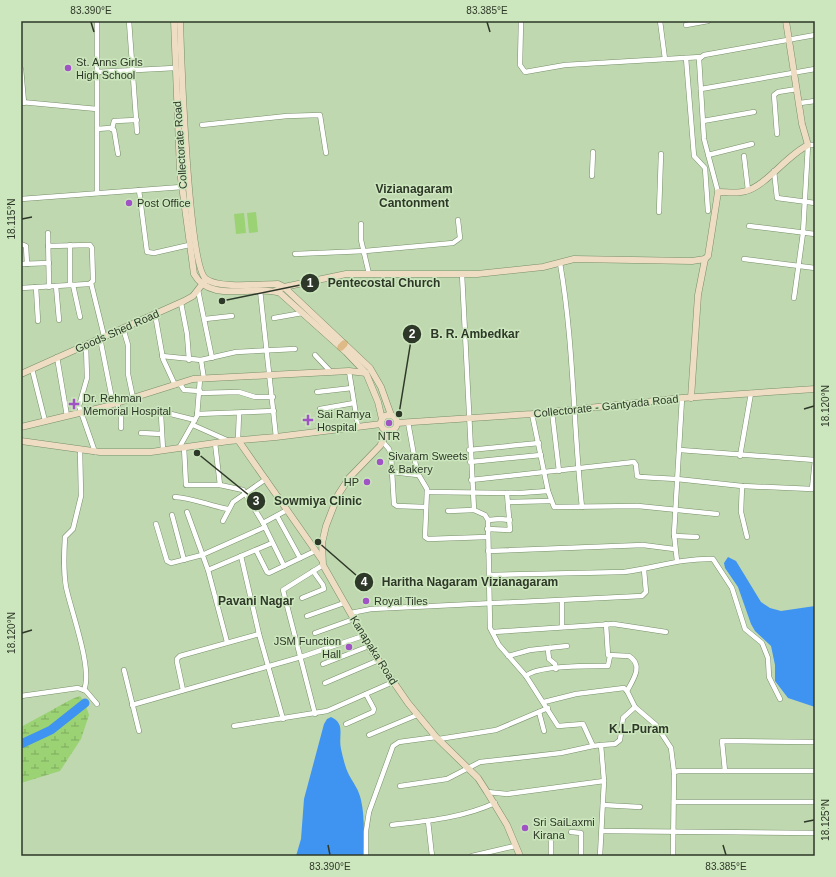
<svg xmlns="http://www.w3.org/2000/svg" width="836" height="877" font-family="Helvetica,sans-serif">
	<defs>
		<pattern id="wetland-marsh" width="20" height="14" patternUnits="userSpaceOnUse"><rect width="20" height="14" fill="#9bd274"/><path d="M1 5h8M5 5V1M11 12h8M15 12V8" fill="none" stroke="#7fab5f"/></pattern>
	</defs>
	<rect width="100%" height="100%" fill="#bfd8b0"/>
	<path fill="url(#wetland-marsh)" d="M80,696L85,703L89,715L81,739L60,771L21,783V727L72,699Z"/>
	<g fill="#9bd274">
		<path d="M256,212L258,232L249,233L247,213Z"/>
		<path d="M244,213L246,233L236,234L234,214Z"/>
	</g>
	<g fill="#3f93f1">
		<path d="M728,557L736,561L761,602L770,608L781,611L815,606V707L788,698L775,681V665L771,646L755,631L751,624L738,587L725,568L724,563Z"/>
		<path d="M331,717C346,724 338,735 341,749C343,758 345,767 349,775C354,784 359,790 361,800C365,817 364,839 363,856H296L301,839L304,799L324,724L327,719Z"/>
	</g>
	<g fill="none" stroke-linecap="round" stroke-linejoin="round">
		<path stroke="#3f93f1" stroke-width="9" d="M21,744L51,730L85,703"/>
		<defs>
			<g id="street">
				<path d="M129,21L137,132"/>
				<path d="M521,21L520,65L525,72L565,65L701,57"/>
				<path d="M660,21L665,59"/>
				<path d="M686,25L708,21"/>
				<path d="M686,58L694,156L705,168L708,211"/>
				<path d="M21,69L24,103"/>
				<path d="M97,72L175,68"/>
				<path d="M701,89L815,69"/>
				<path d="M21,102L97,109"/>
				<path d="M800,103L815,101"/>
				<path d="M703,121L754,112"/>
				<path d="M202,125L287,116L320,115L326,153"/>
				<path d="M97,129L110,128L114,130L118,154"/>
				<path d="M112,129L114,121L137,120"/>
				<path d="M777,134L774,95L778,92L797,89"/>
				<path d="M708,155L752,144"/>
				<path d="M744,156L748,190"/>
				<path d="M774,171L777,198L815,203"/>
				<path d="M592,176L593,152"/>
				<path d="M139,190L147,252L154,253L189,245"/>
				<path d="M718,192L704,139L699,59L704,55L815,35"/>
				<path d="M97,193V21"/>
				<path d="M21,199L182,187"/>
				<path d="M659,212L661,154"/>
				<path d="M361,224V240L369,274"/>
				<path d="M749,226L815,234"/>
				<path d="M48,233L49,287"/>
				<path d="M21,244L26,246L27,264"/>
				<path d="M295,254L365,251L453,243L460,238L458,220"/>
				<path d="M744,259L815,268"/>
				<path d="M560,263C574,343 573,426 582,507"/>
				<path d="M21,264L49,263"/>
				<path d="M462,274L474,510L485,515L488,520L490,628L499,645L526,676L558,726L583,724L593,746L601,745L604,781L600,856"/>
				<path d="M91,283L104,336"/>
				<path d="M70,285V245"/>
				<path d="M73,285L80,317"/>
				<path d="M56,286L59,320"/>
				<path d="M36,287L38,321"/>
				<path d="M21,288L89,284L93,281L92,248L90,245L48,246"/>
				<path d="M198,290L212,358"/>
				<path d="M260,290L276,437"/>
				<path d="M794,298L803,233L808,145H815"/>
				<path d="M181,303L187,334L189,360"/>
				<path d="M155,314L163,359L175,385"/>
				<path d="M274,318L302,313"/>
				<path d="M205,319L232,316"/>
				<path d="M123,328L128,345V374L133,398"/>
				<path d="M100,338L113,404"/>
				<path d="M86,345L87,378L79,406L95,452"/>
				<path d="M315,355L331,372"/>
				<path d="M162,356L201,360L236,352L295,349"/>
				<path d="M57,357L67,416"/>
				<path d="M201,360L204,379"/>
				<path d="M32,369L45,421"/>
				<path d="M349,371L358,427"/>
				<path d="M180,384L184,390L200,391"/>
				<path d="M317,392L352,388"/>
				<path d="M199,393L239,392L255,397H273"/>
				<path d="M117,403L121,417V428"/>
				<path d="M320,409L354,403"/>
				<path d="M552,412L559,471"/>
				<path d="M197,414L274,411"/>
				<path d="M532,414L548,491L554,507L638,506L717,514"/>
				<path d="M408,422L417,472L427,489L425,537L428,539L487,537"/>
				<path d="M193,425L229,441"/>
				<path d="M141,433L162,434"/>
				<path d="M238,440L239,413"/>
				<path d="M383,442L389,449L391,455L394,504L397,506L426,507"/>
				<path d="M215,443L220,485"/>
				<path d="M184,447L186,485H220L243,490L263,523L284,566"/>
				<path d="M179,448L197,416L200,379"/>
				<path d="M80,449L81,496L73,529L65,537C64,554 63,570 66,587C71,611 93,669 84,690"/>
				<path d="M163,450L161,414L167,413L195,420"/>
				<path d="M469,450L539,443"/>
				<path d="M680,450L815,460"/>
				<path d="M740,456L751,393"/>
				<path d="M470,462L541,455"/>
				<path d="M392,472L418,475"/>
				<path d="M471,480L634,462L636,465L637,476L640,477L677,479L742,486L812,489L815,460"/>
				<path d="M742,486L741,512L747,537"/>
				<path d="M427,492L520,493L548,491"/>
				<path d="M175,497C193,498 210,506 228,509"/>
				<path d="M508,502L551,501"/>
				<path d="M448,511L474,510"/>
				<path d="M187,512L208,570L227,642"/>
				<path d="M172,515L184,560"/>
				<path d="M277,516L300,558"/>
				<path d="M488,520L500,519L510,520"/>
				<path d="M223,521L233,502L266,479"/>
				<path d="M263,523L287,510"/>
				<path d="M156,524L167,561L171,563L202,555L265,527"/>
				<path d="M487,529L510,530L507,493"/>
				<path d="M674,536L697,537"/>
				<path d="M256,550L267,572L269,573L315,551"/>
				<path d="M488,551L643,545L674,549"/>
				<path d="M241,556L259,634L283,719"/>
				<path d="M677,561L674,534L682,398"/>
				<path d="M208,570L272,543"/>
				<path d="M490,575L624,572C654,568 682,558 713,559L732,588L745,629L762,643L768,658L769,677L780,699"/>
				<path d="M302,598L324,589L323,585L313,571"/>
				<path d="M351,613L371,609L642,596L646,592L644,570"/>
				<path d="M307,616L344,603"/>
				<path d="M606,624L608,655L629,656C644,665 633,680 627,691"/>
				<path d="M562,626V601"/>
				<path d="M493,632L614,624L666,632"/>
				<path d="M315,633L354,619"/>
				<path d="M550,648L548,650L549,659L555,664L556,669"/>
				<path d="M508,656L530,650L567,646"/>
				<path d="M323,664L369,646"/>
				<path d="M124,670L139,731"/>
				<path d="M526,676C537,665 591,666 608,666L610,656"/>
				<path d="M325,683L379,660"/>
				<path d="M183,690L177,662V659L180,656L259,634"/>
				<path d="M21,696L78,688L86,691L97,704"/>
				<path d="M544,702L576,694L624,688L627,691L635,707L656,725L671,748L674,772L673,856"/>
				<path d="M132,705L301,657L363,636"/>
				<path d="M539,712L544,731"/>
				<path d="M315,714L283,590L323,565"/>
				<path d="M346,724L373,712L374,709L366,694"/>
				<path d="M234,726L327,711L393,682"/>
				<path d="M369,735L417,715"/>
				<path d="M439,739L496,730L548,708"/>
				<path d="M601,745L615,744L620,740L623,718L635,707"/>
				<path d="M725,771L722,741L815,742"/>
				<path d="M674,772L679,771H815"/>
				<path d="M400,786L447,779L480,762L561,753L593,746"/>
				<path d="M487,792L507,794L604,781"/>
				<path d="M674,802H815"/>
				<path d="M603,805L640,807"/>
				<path d="M428,821L432,856"/>
				<path d="M392,825C427,821 462,818 495,803"/>
				<path d="M602,831L815,833"/>
				<path d="M571,832L581,833V856"/>
				<path d="M366,856V831L369,812L393,746L399,742L436,737"/>
				<path d="M472,856L515,846"/>
				<path d="M551,856V838"/>
			</g>
			<g id="secondary">
				<path d="M174,21L180,171L194,274C211,304 253,284 280,293L346,352L366,373L378,402L382,419"/>
				<path d="M180,21C181,55 188,266 206,279C220,289 260,284 278,284L284,287L370,368L381,387L391,415"/>
				<path d="M275,291L284,287L346,274H477L543,267L574,259L692,261L705,259L708,256L718,192C727,192 738,194 746,191C767,185 786,156 808,145L802,124L786,21"/>
				<path d="M21,374L184,301L193,296L204,282"/>
				<path d="M691,398L698,295L705,259"/>
				<circle cx="389" cy="423" r="8"/>
				<path d="M397,423L532,414L682,398L815,389"/>
				<path d="M21,427L104,407L193,379L349,371L366,373"/>
				<path d="M388,431L380,446L349,478L338,495L326,526L322,543L323,565L372,651L408,703L436,737L478,778L487,792L507,825L520,856"/>
				<path d="M238,440L322,560"/>
				<path d="M21,441L100,452H151L229,441L276,437L381,424"/>
			</g>
			<path id="primary" d="M341,347L344,344"/>
		</defs>
		<use href="#street" stroke="#788f6a" stroke-width="5.5"/>
		<use href="#secondary" stroke="#788f6a" stroke-width="7"/>
		<use href="#primary" stroke="#916f31" stroke-width="8"/>
		<use href="#street" stroke="#fff" stroke-width="4.5"/>
		<use href="#secondary" stroke="#eedcc3" stroke-width="6"/>
		<use href="#primary" stroke="#ddba86" stroke-width="7"/>
	</g>
	<path fill="none" stroke="#2e3828" stroke-width="1.5" d="M91,22L94,32M487,22L490,32M22,219L32,217M804,409L814,406M22,633L32,630M804,822L814,820M328,845L330,855M723,845L726,855"/>
	<g fill="#a053c4" stroke="#cce6bd" stroke-width="1.5">
		<circle cx="68" cy="68" r="4"/>
		<circle cx="129" cy="203" r="4"/>
		<path d="M72 398h4v4h4v4h-4v4h-4v-4h-4v-4h4z"/>
		<path d="M306 414h4v4h4v4h-4v4h-4v-4h-4v-4h4z"/>
		<circle cx="389" cy="423" r="4"/>
		<circle cx="380" cy="462" r="4"/>
		<circle cx="367" cy="482" r="4"/>
		<circle cx="366" cy="601" r="4"/>
		<circle cx="349" cy="647" r="4"/>
		<circle cx="525" cy="828" r="4"/>
	</g>
	<g text-anchor="middle" stroke-width="3" stroke-linejoin="round" paint-order="stroke">
		<g font-size="11" fill="#2e3828" stroke="#cce6bd" text-anchor="start">
			<text x="76" y="66">St. Anns Girls<tspan x="76" dy="13">High School</tspan></text>
			<text x="137" y="207">Post Office</text>
			<text x="83" y="402">Dr. Rehman<tspan x="83" dy="13">Memorial Hospital</tspan></text>
			<text x="317" y="418">Sai Ramya<tspan x="317" dy="13">Hospital</tspan></text>
			<text x="389" y="440" text-anchor="middle">NTR</text>
			<text x="388" y="460">Sivaram Sweets<tspan x="388" dy="13">&amp; Bakery</tspan></text>
			<text x="359" y="486" text-anchor="end">HP</text>
			<text x="374" y="605">Royal Tiles</text>
			<text x="341" y="645" text-anchor="end">JSM Function<tspan x="341" dy="13">Hall</tspan></text>
			<text x="533" y="826">Sri SaiLaxmi<tspan x="533" dy="13">Kirana</tspan></text>
		</g>
		<g font-size="11" fill="#2e3828" stroke="#cce6bd">
			<text transform="translate(180 145) rotate(-94)" y="4">Collectorate Road</text>
			<text transform="translate(117 331) rotate(-24)" y="4">Goods Shed Road</text>
			<text transform="translate(606 406) rotate(-6)" y="4">Collectorate - Gantyada Road</text>
			<text transform="translate(374 650) rotate(58)" y="4">Kanapaka Road</text>
		</g>
		<g font-size="12" font-weight="bold" fill="#2e3828" stroke="#cce6bd">
			<text x="414" y="193">Vizianagaram<tspan x="414" dy="14">Cantonment</tspan></text>
			<text x="256" y="605">Pavani Nagar</text>
			<text x="639" y="733">K.L.Puram</text>
		</g>
	</g>
	<path fill="none" stroke="#2e3828" stroke-width="1.5" d="M222 301L310 283M399 414L412 334M197 453L256 501M318 542L364 582"/>
	<g fill="#2e3828" stroke="#cce6bd" stroke-width="1.5">
		<circle cx="222" cy="301" r="4"/>
		<circle cx="399" cy="414" r="4"/>
		<circle cx="197" cy="453" r="4"/>
		<circle cx="318" cy="542" r="4"/>
		<circle cx="310" cy="283" r="10"/>
		<circle cx="412" cy="334" r="10"/>
		<circle cx="256" cy="501" r="10"/>
		<circle cx="364" cy="582" r="10"/>
	</g>
	<g font-size="12" text-anchor="middle" font-weight="bold" fill="#fff">
		<text x="310" y="287">1</text>
		<text x="412" y="338">2</text>
		<text x="256" y="505">3</text>
		<text x="364" y="586">4</text>
	</g>
	<g font-size="12" text-anchor="middle" font-weight="bold" fill="#2e3828" stroke="#cce6bd" stroke-width="3" stroke-linejoin="round" paint-order="stroke">
		<text x="384" y="287">Pentecostal Church</text>
		<text x="475" y="338">B. R. Ambedkar</text>
		<text x="318" y="505">Sowmiya Clinic</text>
		<text x="470" y="586">Haritha Nagaram Vizianagaram</text>
	</g>
	<rect width="836" height="877" fill="none" stroke="#cce6bd" stroke-width="44"/>
	<rect x="22" y="22" width="792" height="833" fill="none" stroke="#2e3828" stroke-width="1.5"/>
	<g font-size="10" text-anchor="middle" fill="#2e3828">
		<text x="91" y="14">83.390°E</text>
		<text x="487" y="14">83.385°E</text>
		<text transform="translate(11 219) rotate(-90)" y="4">18.115°N</text>
		<text transform="translate(825 406) rotate(-90)" y="4">18.120°N</text>
		<text transform="translate(11 633) rotate(-90)" y="4">18.120°N</text>
		<text transform="translate(825 820) rotate(-90)" y="4">18.125°N</text>
		<text x="330" y="870">83.390°E</text>
		<text x="726" y="870">83.385°E</text>
	</g>
</svg>
